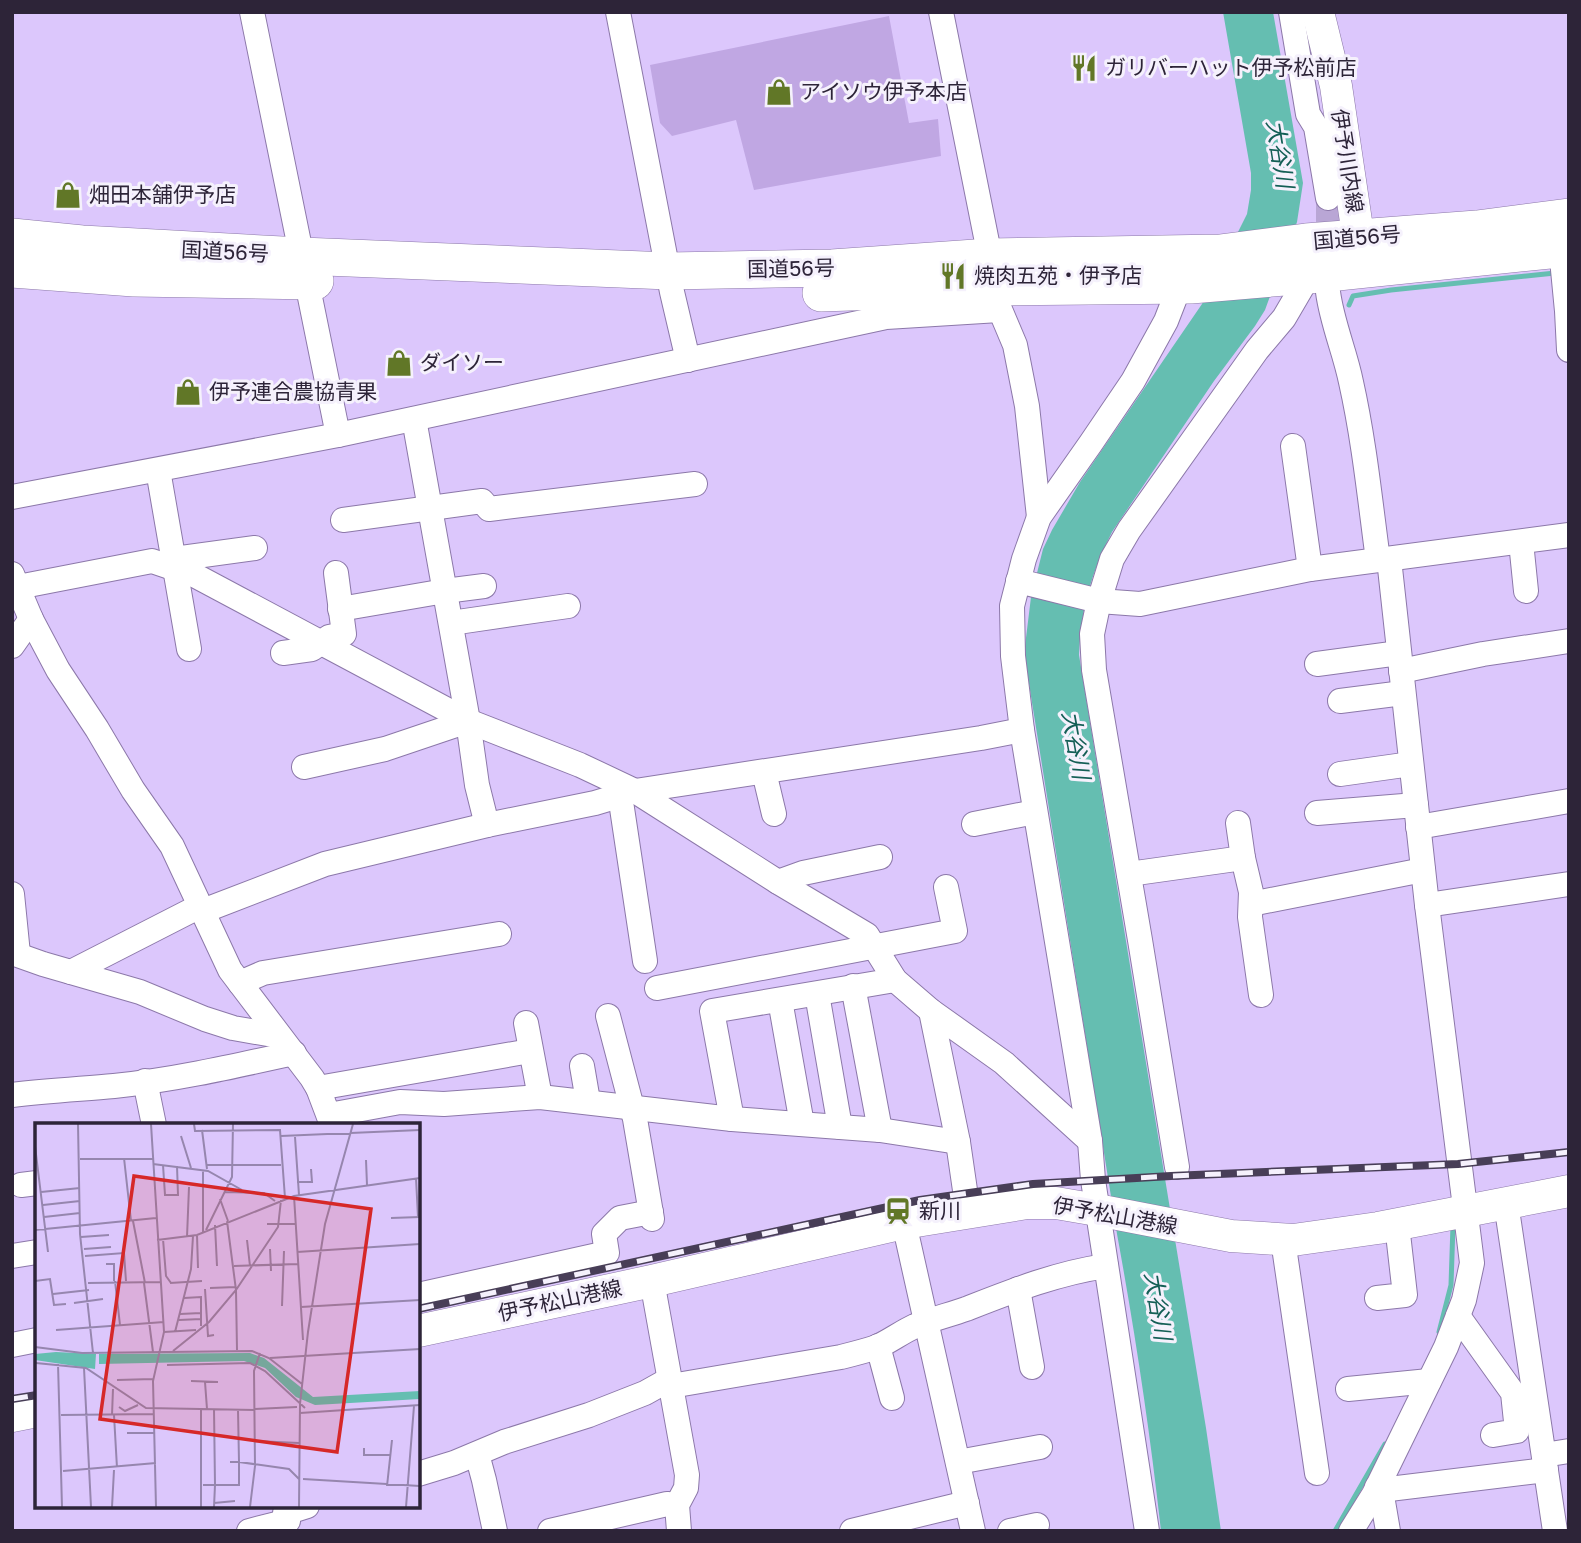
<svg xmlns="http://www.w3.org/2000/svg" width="1581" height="1543" font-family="'Golos Text','Noto Sans JP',sans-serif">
	<rect width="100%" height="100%" fill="#dcc7fc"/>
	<path fill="#65beb1" d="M1223,12H1273L1303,183L1297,222L1265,310L1255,326L1214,381L1112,532C1091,573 1081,609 1079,655L1206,1428L1221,1531H1161C1150,1431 1135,1332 1117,1234L1026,665L1025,646L1031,597L1043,549L1052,530L1080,482L1202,304L1247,214L1251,190V173Z"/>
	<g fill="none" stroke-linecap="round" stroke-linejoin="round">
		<g stroke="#65beb1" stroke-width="5">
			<path d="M1349,305L1353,296L1391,290L1555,273"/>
			<path d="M1439,1332L1451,1285L1453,1225"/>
			<path d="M1335,1531L1385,1444"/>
		</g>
	</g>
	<path fill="#c0a7e3" d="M889,16L909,123L938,119L941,156L754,190L736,120L672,136L660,123L650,65Z"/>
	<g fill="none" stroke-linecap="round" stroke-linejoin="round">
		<path stroke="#b9a6d5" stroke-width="24" stroke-dasharray="24 12" stroke-linecap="butt" d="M1328,198V254"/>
		<defs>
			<g id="minor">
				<path d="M252,12L338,435"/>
				<path d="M618,12L672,292L688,360"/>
				<path d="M941,12L990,257L996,300L1015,345L1027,406L1039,517"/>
				<path d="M1291,12L1308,114L1316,127L1328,198"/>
				<path d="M1561,249L1567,311L1569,350"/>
				<path d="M1328,292C1332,323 1345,352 1351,382C1364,440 1370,500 1378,560"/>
				<path d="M414,419L468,721L477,785L487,825"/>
				<path d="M1293,446L1310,569"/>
				<path d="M158,470L189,649"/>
				<path d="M12,497L338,435L886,317L999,310"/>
				<path d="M343,520L482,501L489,509L695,484"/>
				<path d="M1521,542L1526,591"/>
				<path d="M174,559L255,548"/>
				<path d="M12,574L31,619L58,670L97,729L133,790L172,846L230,970L312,1078L318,1088L332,1125"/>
				<path d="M1018,581L1099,601L1140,604L1310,569L1569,535"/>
				<path d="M18,587L152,561L196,576L468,721L580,765L635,791L778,882L867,935L895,980L931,1011L1004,1063L1090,1141"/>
				<path d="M340,609L445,591L484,586"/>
				<path d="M451,623L568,606"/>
				<path d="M12,646L31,619"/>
				<path d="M283,653L312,649L329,637L344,634L336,573"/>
				<path d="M1317,664L1399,653"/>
				<path d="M1401,671L1483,654L1569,641"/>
				<path d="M1340,701L1403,693"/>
				<path d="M304,767L385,749L468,721"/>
				<path d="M764,772L774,814"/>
				<path d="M1340,774L1411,764"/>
				<path d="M620,795L645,961"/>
				<path d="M1317,813L1416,805"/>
				<path d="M1238,823L1243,858L1251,892L1250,917L1261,995"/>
				<path d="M974,824L1035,812"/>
				<path d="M1418,827L1569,801"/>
				<path d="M1129,874L1243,858"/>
				<path d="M778,882L803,873L880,857"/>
				<path d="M12,894L18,954"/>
				<path d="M1251,904L1423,870"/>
				<path d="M1427,905L1569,884"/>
				<path d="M203,911L325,864L487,825L595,803L635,791L981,738L1022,730"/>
				<path d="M12,953L43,964L140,992L205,1019L233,1028L279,1036"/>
				<path d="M71,972L200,906"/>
				<path d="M240,983L263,973L499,934"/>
				<path d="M853,986L880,1130"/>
				<path d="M657,988L955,931L946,887"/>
				<path d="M817,994L840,1127"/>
				<path d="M780,1000L802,1124"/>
				<path d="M931,1011L958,1142L968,1211"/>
				<path d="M608,1016L635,1119L652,1219"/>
				<path d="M526,1023L540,1097"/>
				<path d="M582,1066L588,1101"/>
				<path d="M145,1081L154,1125"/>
				<path d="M318,1088L530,1051"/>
				<path d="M12,1095C46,1091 80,1089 114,1086C174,1080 235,1066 294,1053"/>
				<path d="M329,1115L400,1102L444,1104L540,1097L732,1119L880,1130L958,1142"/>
				<path d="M732,1119L712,1011L895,980"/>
				<path d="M1177,1167L1140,940L1094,670L1092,634L1099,601L1112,559L1129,530L1257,350L1284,318L1315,265"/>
				<path d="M21,1185L37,1183"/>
				<path d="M1506,1203L1555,1531"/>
				<path d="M904,1223L973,1531"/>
				<path d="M1283,1240L1317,1473"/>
				<path d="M12,1256L37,1252"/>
				<path d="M652,1281L687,1475L686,1488L677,1505L679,1531"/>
				<path d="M1018,1289L1032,1367"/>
				<path d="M418,1295L607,1253L604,1234L620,1218L651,1212"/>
				<path d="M1377,1298L1405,1295L1397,1225"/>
				<path d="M1458,1316L1513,1393L1517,1431L1493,1435"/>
				<path d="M12,1345L37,1340"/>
				<path d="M878,1346L892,1398"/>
				<path d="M671,1386L841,1357C853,1354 865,1351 877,1347C890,1341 902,1332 915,1326C932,1319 949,1315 966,1309C1012,1291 1057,1273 1106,1266"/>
				<path d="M1348,1389L1429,1381"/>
				<path d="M477,1454L484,1480L495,1531"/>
				<path d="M1544,1455L1569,1451"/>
				<path d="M958,1462L1040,1447"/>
				<path d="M418,1474L454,1463L504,1442L589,1415L645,1393L670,1379"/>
				<path d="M1377,1487L1381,1490L1388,1531"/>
				<path d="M1381,1490L1546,1470"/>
				<path d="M285,1513L307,1506"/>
				<path d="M249,1531L288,1521"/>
				<path d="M550,1531L667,1504L677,1505"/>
				<path d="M852,1531L967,1503"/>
				<path d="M1010,1531L1037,1525"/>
				<path d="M1147,1531L1093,1180L1090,1141L1022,730L1013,656L1012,606L1024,559L1039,517L1091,443L1133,381L1166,321L1180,285"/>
				<path d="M1351,1531L1374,1494L1446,1347L1464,1300L1472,1263L1427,905L1389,559"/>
			</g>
			<g id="major">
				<path d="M1318,12L1336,86L1362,262"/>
				<path d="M418,1331L652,1281L904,1223L1027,1203H1056L1097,1210L1231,1236L1293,1240L1378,1228L1569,1191"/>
				<path d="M12,1416L37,1411"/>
			</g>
			<g id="highway">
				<path d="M12,237L82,244L301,256L669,271L832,268L990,257L1220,253L1306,242L1477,229L1569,217"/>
				<path d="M12,269L134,278L315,281"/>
				<path d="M821,293L995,287L1191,285L1309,275L1569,248"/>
			</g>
		</defs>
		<use href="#minor" stroke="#8c78a9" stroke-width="26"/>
		<use href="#major" stroke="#8c78a9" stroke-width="33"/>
		<use href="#highway" stroke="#8c78a9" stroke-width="38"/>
		<use href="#minor" stroke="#fff" stroke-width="24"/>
		<use href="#major" stroke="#fff" stroke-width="32"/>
		<use href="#highway" stroke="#fff" stroke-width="37"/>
		<defs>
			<g id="rail">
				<path d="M418,1309L920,1200L1033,1184L1171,1176L1458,1164L1569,1152"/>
				<path d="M12,1399L37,1395"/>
			</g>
		</defs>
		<use href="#rail" stroke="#483e57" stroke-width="8"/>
		<use href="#rail" stroke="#f5f1fc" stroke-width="5" stroke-dasharray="16" stroke-linecap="butt"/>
	</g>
	<defs>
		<symbol id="restaurant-bare" viewBox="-9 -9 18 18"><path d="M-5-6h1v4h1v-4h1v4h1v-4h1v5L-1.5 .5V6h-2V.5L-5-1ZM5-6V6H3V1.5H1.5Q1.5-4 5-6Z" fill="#617727" stroke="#f5f1fc" stroke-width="2.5" paint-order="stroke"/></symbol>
		<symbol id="shop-bare" viewBox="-9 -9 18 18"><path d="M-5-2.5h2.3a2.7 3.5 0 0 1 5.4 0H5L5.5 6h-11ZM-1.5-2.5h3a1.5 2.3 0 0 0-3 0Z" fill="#617727" stroke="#f5f1fc" stroke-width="2.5" paint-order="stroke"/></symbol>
		<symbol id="station-bare" viewBox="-9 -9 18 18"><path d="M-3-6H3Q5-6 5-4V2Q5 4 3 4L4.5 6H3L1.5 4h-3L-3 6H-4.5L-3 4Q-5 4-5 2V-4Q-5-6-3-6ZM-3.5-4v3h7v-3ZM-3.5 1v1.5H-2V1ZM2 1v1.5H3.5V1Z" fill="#617727" stroke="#f5f1fc" stroke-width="2.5" paint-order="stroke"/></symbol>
	</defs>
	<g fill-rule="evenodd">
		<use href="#restaurant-bare" x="1065" y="49" width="38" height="38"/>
		<use href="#shop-bare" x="760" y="73" width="38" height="38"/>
		<use href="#shop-bare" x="49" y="176" width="38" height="38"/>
		<use href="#restaurant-bare" x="934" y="257" width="38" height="38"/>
		<use href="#shop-bare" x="380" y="344" width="38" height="38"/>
		<use href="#shop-bare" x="169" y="373" width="38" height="38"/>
		<use href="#station-bare" x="879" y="1192" width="38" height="38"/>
	</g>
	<g text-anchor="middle" stroke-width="6" stroke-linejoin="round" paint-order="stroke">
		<g font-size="21" fill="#2d2438" stroke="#f5f1fc" text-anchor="start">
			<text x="1105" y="75">ガリバーハット伊予松前店</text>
			<text x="800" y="99">アイソウ伊予本店</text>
			<text x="89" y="202">畑田本舗伊予店</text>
			<text x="974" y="283">焼肉五苑・伊予店</text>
			<text x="420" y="370">ダイソー</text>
			<text x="209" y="399">伊予連合農協青果</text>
			<text x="919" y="1218">新川</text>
		</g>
		<g font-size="21" fill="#2d2438" stroke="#f5f1fc">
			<text transform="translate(1347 161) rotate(81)" y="7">伊予川内線</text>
			<text transform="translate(1357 238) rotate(-5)" y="7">国道56号</text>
			<text transform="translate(225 252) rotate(3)" y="7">国道56号</text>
			<text transform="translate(791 269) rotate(-1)" y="7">国道56号</text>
			<text transform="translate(1115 1216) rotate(10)" y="7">伊予松山港線</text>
			<text transform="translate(560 1301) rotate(-12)" y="7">伊予松山港線</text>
		</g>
		<g font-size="23" font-style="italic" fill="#145f56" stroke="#f5f1fc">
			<text transform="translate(1280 154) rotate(81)" y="8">大谷川</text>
			<text transform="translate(1076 745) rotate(80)" y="8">大谷川</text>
			<text transform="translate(1158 1306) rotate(81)" y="8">大谷川</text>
		</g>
	</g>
	<g transform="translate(35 1123)">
		<rect width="385" height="385" fill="#dcc7fc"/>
		<path d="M21,229L61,231L60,246L0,237V231ZM215,230L229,235L278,274L385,268V276L280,282L261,274L230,245L209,238L64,241V231Z" fill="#65beb1"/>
		<path fill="none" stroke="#9686ae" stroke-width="2" d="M43,1L45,111L58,230M116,1L129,209L118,258L121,384M159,1L160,8L245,7L250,75M167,7L172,46M146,13L156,45M246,13L385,7M260,14L264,72M0,23L13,129M89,35L96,98M45,36H118M331,37L332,62M118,41L173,48L207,67M128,42L130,72H143L142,43M172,42H246M168,47V109M381,55L383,94M262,59H277L276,46M6,69L45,65M189,69L229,70L240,78M259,73L268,217M185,76L193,98M8,82L45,78M9,94L45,90M356,95L385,94M98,98L110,160M192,98L201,167L202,227M232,101H260M180,102L182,143M0,107L121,95M171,107L197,54L198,1M162,112L163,145M46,114L74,112M152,114L154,64M128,116L131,153L136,160M122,117L162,112L259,73L385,55M212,117L215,143M49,126L76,124M235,126L236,148M262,129L385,121M50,133L89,130L91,158M71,141H79V158M199,143L263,141M0,158L15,156L19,182L31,181M80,158L85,202M53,160L125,159M109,160L118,229M135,160L167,158M175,165L201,164M170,166L173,213L179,212M18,171L54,167M149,175L166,174V203M39,180L68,176M247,183L249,128M266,184L385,177M145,191L166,190M144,197L166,196M21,207L129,199M129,209L161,207M140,209L156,146L158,113M0,224L47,230L217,228L234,235L267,261M138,228L174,199L201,167L243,104L246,77M235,235L385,226M1,240L51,245L111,285L220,287M23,241L27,384M132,242L215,240L230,248L270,285M49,245L56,384M82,257L118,256M156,258L183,259M170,259L172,286M84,284L90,288L103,282M220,286L262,284M265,290L385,282M26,292L119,291M77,292L78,266M79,292L82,345M92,310H120M220,318L264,320M329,325V332H355M195,339H204L203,287M28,348L121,340M268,356L385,363M168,362H180L179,286M352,363L357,317M179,380L200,378M77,384L79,347M166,384V286M179,384L180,362H204V339L254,346L264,356M215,384L220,343L219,248L225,230M264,384L265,281L273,209L290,101L318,1M371,384L379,283"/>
		<path fill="#d62828" fill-opacity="0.15" stroke="#d62828" stroke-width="3.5" d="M99,53L336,86L302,329L65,296Z"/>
		<rect width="385" height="385" fill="none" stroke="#2d2438" stroke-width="3.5"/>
	</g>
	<rect width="1581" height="1543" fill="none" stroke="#2d2438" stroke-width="28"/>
</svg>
